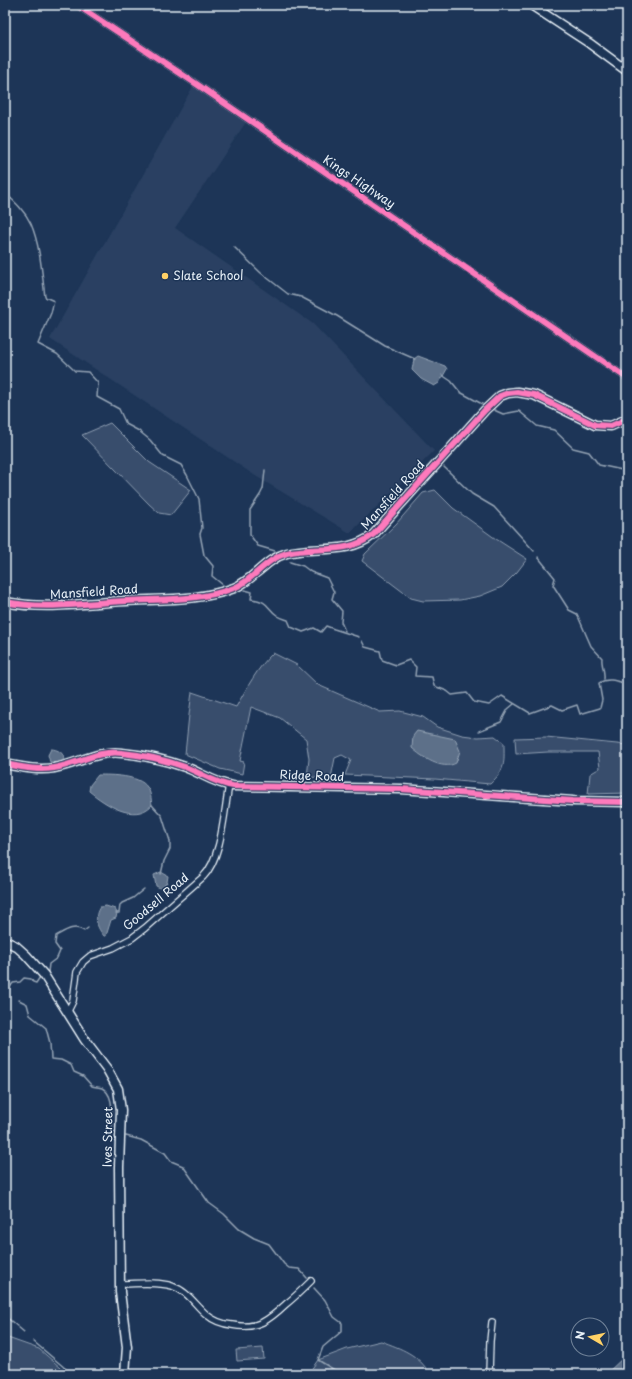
<svg xmlns="http://www.w3.org/2000/svg" width="632" height="1379" font-family="'Playpen Sans',sans-serif">
	<rect width="100%" height="100%" fill="#1d3557"/>
	<filter id="ink" filterUnits="userSpaceOnUse"><feTurbulence type="fractalNoise" baseFrequency=".025" numOctaves="2"/><feDisplacementMap in="SourceGraphic" scale="8" xChannelSelector="R" yChannelSelector="G"/><feConvolveMatrix kernelMatrix="1 2 1 2 8 2 1 2 1" color-interpolation-filters="sRGB"/></filter>
	<g filter="url(#ink)">
		<path fill="#2a4162" d="M195,83L248,119L175,228L313,324L434,451L350,533L254,475L50,339Z"/>
		<g fill="#374d6c" stroke="#909fb2">
			<path d="M110,423L149,462L191,490L171,515L159,513L149,504L82,435Z"/>
			<path d="M435,490L453,508L496,539L527,559L517,572L502,587L480,596L460,600L423,601L411,598L362,561L365,554L396,524L423,493Z"/>
			<path d="M273,653L297,665L318,685L380,712L400,711L423,717L437,727L462,735L478,737L495,736L504,743C504,764 506,769 490,784L435,779L345,775L351,760L342,755L335,758L331,778L307,777L309,759L306,739L280,718L251,707L240,761L244,762L242,774L220,769L185,754L189,715L192,692L236,707C247,688 257,668 273,653Z"/>
			<path d="M546,737L627,745V793L588,794L590,774L600,768L598,752H548L516,754L515,738Z"/>
			<path d="M5,1337L39,1349L68,1374H5Z"/>
			<path d="M381,1341C402,1349 418,1354 430,1374H308L318,1360L347,1349Z"/>
			<path d="M263,1348L264,1359L237,1361L236,1350Z"/>
		</g>
		<g fill="#5d7089" stroke="#95a4b5">
			<path d="M418,356L445,366L447,369L439,383L434,386L421,379L412,370L414,359Z"/>
			<path d="M417,731L455,739L460,751L456,763C442,771 422,757 412,748L413,736Z"/>
			<path d="M51,749C57,749 65,753 64,760L59,763L50,762L48,755Z"/>
			<path d="M98,775C111,775 139,775 147,787C151,792 151,799 152,805C134,824 105,804 89,791L90,785Z"/>
			<path d="M161,872L168,876L167,882L162,889L156,886L154,875Z"/>
			<path d="M106,906L115,909L117,913L116,918L111,920L106,936H104C97,928 93,917 100,907Z"/>
			<path d="M626,1355H627V1374H606Z"/>
		</g>
		<g fill="none" stroke-linecap="round" stroke-linejoin="round">
			<g stroke="#95a4b5" stroke-width="1.5">
				<path d="M5,193C15,202 25,211 31,224C40,245 42,273 45,297L54,301L51,313L38,344L57,354L75,371L88,372L98,383L97,397L119,409L126,424L139,431L150,440L163,456L181,465L187,475L199,499L202,528L200,534L204,555L213,566L212,576L223,585"/>
				<path d="M234,247L261,273L288,294L301,297L337,316L385,346L415,359"/>
				<path d="M442,375L451,381L460,392L482,404"/>
				<path d="M494,410L503,414L519,411L537,426L554,430L573,448L589,452L599,465L627,471"/>
				<path d="M444,467L472,494L494,507L534,551"/>
				<path d="M265,470L263,489L260,495L250,510V535L258,546L275,551"/>
				<path d="M538,557L555,578L553,585L569,610L577,614L591,646L602,658C601,664 605,671 604,679"/>
				<path d="M290,562L303,566L311,572L327,578L334,592L332,599L342,611L341,622L345,631"/>
				<path d="M245,590L252,592L251,599C270,601 266,608 278,616C281,618 285,619 288,620L291,627L303,632L314,628L321,632L326,626L334,629L359,637"/>
				<path d="M362,641L365,647L380,651L382,660L396,665L409,660L416,667L415,676L432,677L434,686L447,691L452,695L467,693L474,702L489,705L502,696L530,713L552,705L562,710L577,705L580,714L600,708L602,700L599,683C608,677 617,681 627,684"/>
				<path d="M479,731L501,722L508,709L514,704"/>
				<path d="M152,805L162,816L170,841V849L164,861L161,874"/>
				<path d="M116,913H119L120,905L122,903L133,898L144,889"/>
				<path d="M48,972L49,964L57,958L60,951L55,944L56,936C65,931 74,924 84,931L88,928"/>
				<path d="M5,987L8,990L13,983L20,982L24,978L31,979L33,982L36,983L40,977"/>
				<path d="M19,1000L27,1004L30,1015L46,1028L50,1043L51,1059L61,1060L71,1065L74,1072L83,1076L92,1086C95,1087 99,1087 102,1088C112,1093 112,1108 112,1116"/>
				<path d="M112,1123V1129L117,1135"/>
				<path d="M126,1136L141,1140L165,1153L171,1161L183,1166L209,1203L224,1214L239,1229L254,1238L269,1244L284,1264L289,1268L299,1269L307,1278"/>
				<path d="M314,1288L325,1300L334,1317L342,1323V1331L323,1347L318,1360L341,1374"/>
				<path d="M5,1316L24,1332"/>
				<path d="M33,1341L72,1374"/>
			</g>
			<defs>
				<g id="street">
					<path d="M77,5L195,83L627,378"/>
					<path d="M68,1011L73,1001L77,972L83,962L90,956L113,948L132,938L145,928L203,877C222,858 224,812 229,785"/>
					<path d="M120,1284C137,1284 156,1281 172,1286C188,1291 195,1305 207,1315C214,1321 223,1324 232,1325C257,1330 269,1320 286,1304C295,1297 303,1289 311,1281"/>
					<path d="M489,1374L490,1341L492,1322"/>
				</g>
				<g id="secondary">
					<path d="M531,5L589,43L627,71"/>
					<path d="M5,602C46,610 84,603 126,601C162,599 200,601 234,588C254,580 265,559 287,553C316,546 349,555 374,534L485,410L500,396L508,393L517,392L534,395L595,425L611,426L627,419"/>
					<path d="M5,764C21,767 38,771 54,768C78,764 97,750 122,753C143,755 165,760 185,767C201,773 216,784 233,786L401,789L573,801L627,802"/>
					<path d="M5,941L16,946L26,955L44,975L85,1040L107,1069L118,1089L121,1110L119,1167L120,1292L127,1347L125,1374"/>
				</g>
			</defs>
			<use href="#street" stroke="#e8f1f8" stroke-width="8"/>
			<use href="#secondary" stroke="#e8f1f8" stroke-width="11"/>
			<use href="#street" stroke="#1d3557" stroke-width="5.5"/>
			<use href="#secondary" stroke="#1d3557" stroke-width="8"/>
			<defs>
				<g id="cycleway">
					<path d="M77,5L195,83L627,378"/>
					<path d="M5,602C46,610 84,603 126,601C162,599 200,601 234,588C254,580 265,559 287,553C316,546 349,555 374,534L485,410L500,396L508,393L517,392L534,395L595,425L611,426L627,419"/>
					<path d="M5,764C21,767 38,771 54,768C78,764 97,750 122,753C143,755 165,760 185,767C201,773 216,784 233,786L401,789L573,801L627,802"/>
				</g>
			</defs>
			<use href="#cycleway" stroke="#1d3557" stroke-width="8"/>
			<use href="#cycleway" stroke="#fd7abc" stroke-width="6"/>
		</g>
	</g>
	<circle fill="#ffd166" stroke="#1d3557" stroke-width="1.5" cx="165" cy="276" r="4"/>
	<g text-anchor="middle" stroke-width="3" stroke-linejoin="round" paint-order="stroke">
		<g font-size="12" fill="#e8f1f8" stroke="#1d3557">
			<text transform="translate(359 182) rotate(34)" y="4">Kings Highway</text>
			<text transform="translate(393 495) rotate(-48)" y="4">Mansfield Road</text>
			<text transform="translate(94 592) rotate(-4)" y="4">Mansfield Road</text>
			<text transform="translate(312 776) rotate(2)" y="4">Ridge Road</text>
			<text transform="translate(156 902) rotate(-40)" y="4">Goodsell Road</text>
			<text transform="translate(108 1137) rotate(-89)" y="4">Ives Street</text>
		</g>
		<g font-size="12" fill="#e8f1f8" stroke="#1d3557" text-anchor="start">
			<text x="173" y="280">Slate School</text>
		</g>
	</g>
	<rect width="632" height="1379" fill="none" stroke="#1d3557" stroke-width="20"/>
	<rect x="10" y="10" width="612" height="1359" fill="none" stroke="#e8f1f8" stroke-width="1.5" filter="url(#ink)"/>
	<g transform="translate(590 1337) rotate(279)"><circle r="19" fill="#1d3557" stroke="#6e8097"/>
	<path d="M0-3L7 15L0 10L-7 15Z" fill="#ffd166"/>
	<text y="-6" font-size="11" font-weight="bold" text-anchor="middle" fill="#e8f1f8">N</text>
	</g>
</svg>
